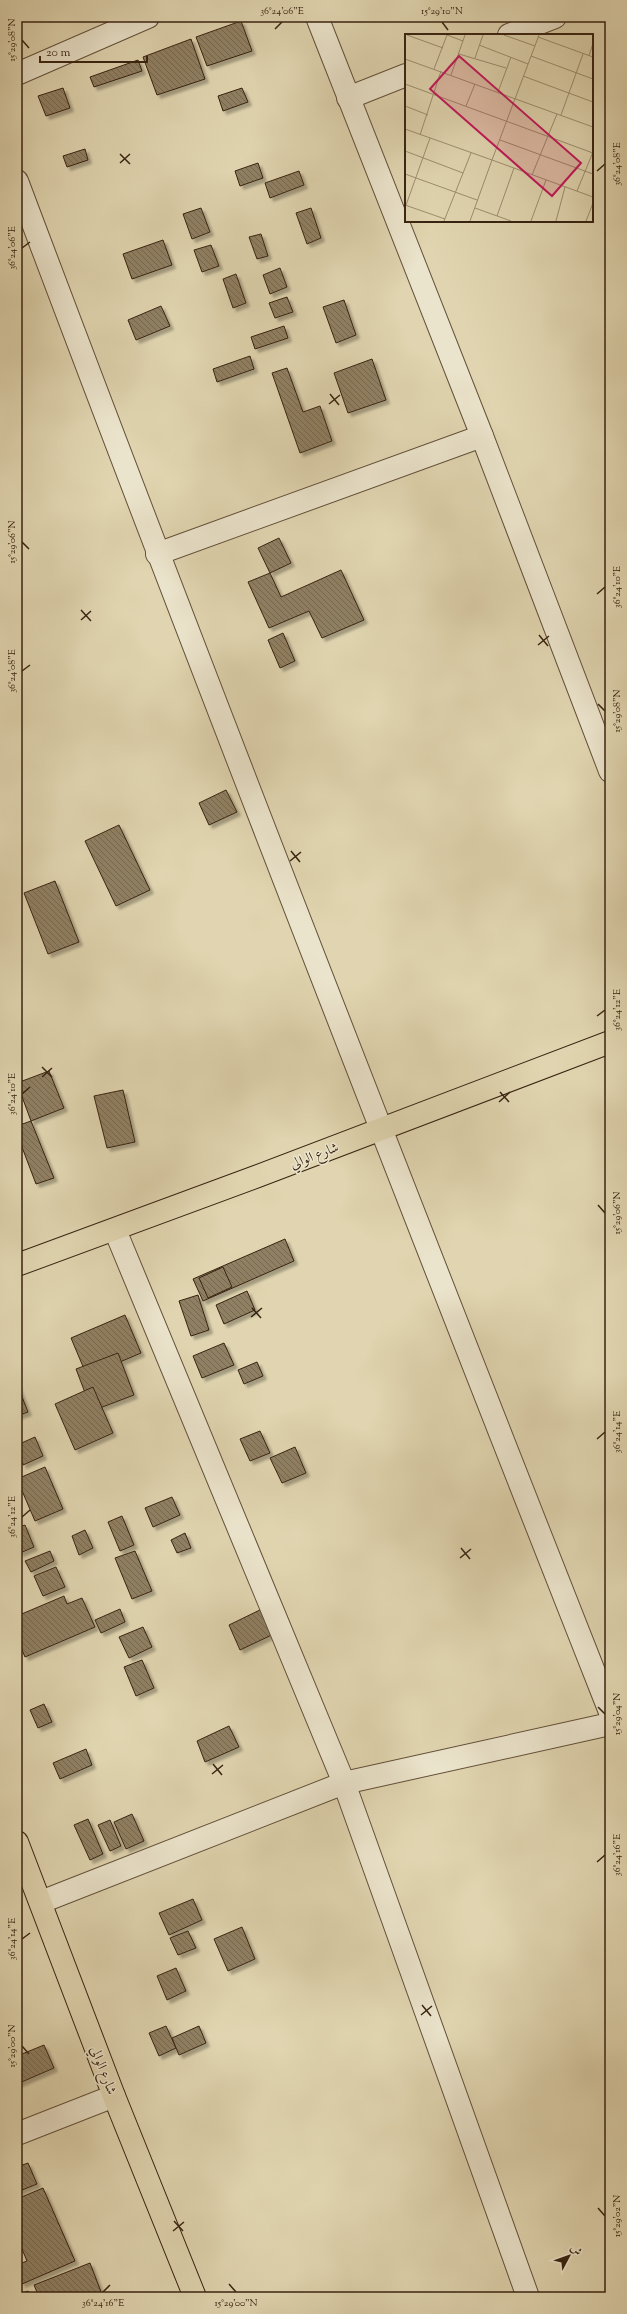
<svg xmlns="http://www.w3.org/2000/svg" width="627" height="2314" font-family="'Sorts Mill Goudy',Amiri,serif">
	<defs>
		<pattern id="building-back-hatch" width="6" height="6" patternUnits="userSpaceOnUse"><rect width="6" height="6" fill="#8f8064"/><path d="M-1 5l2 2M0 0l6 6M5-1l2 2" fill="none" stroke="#766851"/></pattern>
		<filter id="shadow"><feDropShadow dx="3.5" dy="3.5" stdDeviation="1" flood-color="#0004"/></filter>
	</defs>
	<rect width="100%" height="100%" fill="#e0d5b0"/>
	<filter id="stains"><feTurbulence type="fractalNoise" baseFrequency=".005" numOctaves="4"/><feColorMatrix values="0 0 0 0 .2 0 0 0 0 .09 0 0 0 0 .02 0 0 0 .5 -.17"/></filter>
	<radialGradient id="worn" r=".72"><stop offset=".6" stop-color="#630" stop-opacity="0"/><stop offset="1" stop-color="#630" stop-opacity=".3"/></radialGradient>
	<g fill="url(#building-back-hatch)" stroke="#382311" filter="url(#shadow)">
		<path d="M241,21L252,51L207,66L196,37Z"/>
		<path d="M191,39L205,79L157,95L143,57Z"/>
		<path d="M138,60L142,71L94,87L90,77Z"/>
		<path d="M63,88L70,108L46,116L38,96Z"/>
		<path d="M242,88L248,102L223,111L218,96Z"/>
		<path d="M85,149L88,160L67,167L63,156Z"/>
		<path d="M258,163L263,178L240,186L235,171Z"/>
		<path d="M299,171L304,185L270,198L265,183Z"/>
		<path d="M201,208L210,232L192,239L183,214Z"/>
		<path d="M311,208L321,238L307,244L296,213Z"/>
		<path d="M261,234L268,256L257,259L249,237Z"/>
		<path d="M163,240L172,265L132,279L123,254Z"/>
		<path d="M211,245L219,266L202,272L194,250Z"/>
		<path d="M280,268L287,287L270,294L263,275Z"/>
		<path d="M236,274L246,303L233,308L223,279Z"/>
		<path d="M287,297L293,312L275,318L269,303Z"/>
		<path d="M344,300L356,335L336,343L323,307Z"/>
		<path d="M161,306L170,326L136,340L128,320Z"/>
		<path d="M284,326L288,338L255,349L251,337Z"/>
		<path d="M250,356L254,369L217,382L213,369Z"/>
		<path d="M372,359L386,400L348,413L334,373Z"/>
		<path d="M287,368L303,412L320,406L332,441L300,453L272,373Z"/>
		<path d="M279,538L291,563L270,573L258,548Z"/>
		<path d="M341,570L364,620L322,638L309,611L269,628L248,582L270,573L281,597Z"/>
		<path d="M283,633L295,661L280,668L268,640Z"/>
		<path d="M226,790L237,812L209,825L199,803Z"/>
		<path d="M119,825L150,890L116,906L85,841Z"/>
		<path d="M55,881L79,942L48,954L24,893Z"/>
		<path d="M49,1071L64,1108L31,1121L17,1083Z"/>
		<path d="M123,1090L135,1142L107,1148L94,1096Z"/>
		<path d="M31,1121L54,1178L36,1184L17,1134V1126Z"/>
		<path d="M285,1239L294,1261L203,1301L193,1279Z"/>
		<path d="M223,1267L232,1287L208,1298L199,1278Z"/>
		<path d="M247,1291L255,1310L224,1324L216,1305Z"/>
		<path d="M198,1295L209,1330L191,1336L179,1301Z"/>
		<path d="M125,1315L141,1353L87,1376L71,1338Z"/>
		<path d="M224,1343L234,1365L202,1378L193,1356Z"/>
		<path d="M118,1353L134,1395L92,1411L76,1369Z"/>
		<path d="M257,1362L263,1376L244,1384L238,1370Z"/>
		<path d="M17,1384L28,1412L17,1416Z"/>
		<path d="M93,1387L113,1433L75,1450L55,1404Z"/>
		<path d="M260,1431L270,1453L250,1461L240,1439Z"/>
		<path d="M35,1437L43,1456L23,1465L17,1450V1445Z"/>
		<path d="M295,1447L306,1473L282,1483L270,1458Z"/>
		<path d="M45,1467L63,1509L35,1521L17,1479Z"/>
		<path d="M172,1497L180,1515L153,1527L145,1508Z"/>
		<path d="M122,1516L134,1545L120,1551L108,1522Z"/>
		<path d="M25,1525L34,1547L20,1553L17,1545V1528Z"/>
		<path d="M85,1530L93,1548L79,1555L72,1536Z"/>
		<path d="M185,1533L191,1548L177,1553L171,1540Z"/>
		<path d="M50,1551L54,1561L31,1572L25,1561Z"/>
		<path d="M135,1551L152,1591L132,1599L115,1558Z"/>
		<path d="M56,1567L65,1587L43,1596L34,1576Z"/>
		<path d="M64,1596L67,1604L82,1598L95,1627L25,1657L17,1638V1616Z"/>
		<path d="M266,1607L278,1632L240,1650L229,1625Z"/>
		<path d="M120,1609L125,1622L101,1633L95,1620Z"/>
		<path d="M143,1627L152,1647L129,1658L119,1637Z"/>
		<path d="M142,1660L154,1688L136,1696L124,1667Z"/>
		<path d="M44,1704L52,1722L38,1728L30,1710Z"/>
		<path d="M229,1726L239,1747L205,1762L197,1741Z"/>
		<path d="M86,1749L92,1765L60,1779L53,1763Z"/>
		<path d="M132,1814L144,1841L126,1849L114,1822Z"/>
		<path d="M88,1819L103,1854L90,1860L74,1825Z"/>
		<path d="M110,1820L121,1846L110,1851L98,1825Z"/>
		<path d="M193,1899L202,1920L169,1935L159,1913Z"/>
		<path d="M242,1927L255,1959L228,1971L214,1939Z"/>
		<path d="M188,1931L196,1948L178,1955L170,1938Z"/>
		<path d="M176,1968L186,1991L167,2000L157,1976Z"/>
		<path d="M166,2026L176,2048L159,2056L149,2033Z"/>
		<path d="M199,2026L206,2043L179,2055L172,2038Z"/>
		<path d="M44,2045L54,2068L17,2084V2056Z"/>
		<path d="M28,2163L37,2184L17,2192V2167Z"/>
		<path d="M43,2188L75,2261L22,2284L17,2273V2265L27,2261L17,2237V2199Z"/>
		<path d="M90,2263L103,2297H39L34,2285Z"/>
		<path d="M28,2291L30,2297H17V2295Z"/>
	</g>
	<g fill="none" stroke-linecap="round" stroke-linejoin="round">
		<defs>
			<g id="minor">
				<path d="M317,17L482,436L610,771"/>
				<path d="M509,35L555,17"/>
				<path d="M17,74L148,17"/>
				<path d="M348,98L406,75"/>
				<path d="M17,181C210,694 409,1203 610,1712"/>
				<path d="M157,554L482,436"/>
				<path d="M115,1230L344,1783L528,2297"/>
				<path d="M41,1902L344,1783L610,1724"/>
				<path d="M17,2134L114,2096"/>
			</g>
			<g id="major">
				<path d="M17,1265L258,1176L610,1042"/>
				<path d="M17,1842L114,2096L195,2297"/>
			</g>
		</defs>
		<use href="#minor" stroke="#625039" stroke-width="24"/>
		<use href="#major" stroke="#382311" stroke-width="24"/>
		<use href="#minor" stroke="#ebe4cc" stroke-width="22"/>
		<use href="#major" stroke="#e0d5b0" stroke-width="22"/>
	</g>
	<path fill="none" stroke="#382311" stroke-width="1.5" d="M442,22L448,30M275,29L282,22M22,40L29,48M120,154L130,164M120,163L130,154M597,171L605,164M22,248L30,242M330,394L339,405M329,404L340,395M22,542L29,549M597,594L605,587M81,610L91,621M81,620L91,611M539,635L548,646M538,645L549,636M22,671L30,665M598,704L605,711M291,851L300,862M290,861L301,852M597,1016L605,1010M42,1067L52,1077M42,1077L52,1068M500,1092L509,1102M22,1094L30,1087M499,1102L510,1092M598,1205L605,1213M252,1308L261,1318M251,1317L262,1308M597,1439L605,1432M22,1517L30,1510M461,1548L470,1559M460,1558L471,1549M598,1707L605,1714M213,1764L222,1775M212,1774L223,1765M597,1862L605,1855M22,1939L30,1933M422,2005L431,2016M421,2015L432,2006M22,2046L29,2054M598,2208L605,2216M174,2221L183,2231M173,2231L184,2222M229,2284L236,2292M103,2292L110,2285"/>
	<g text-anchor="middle" stroke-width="3" stroke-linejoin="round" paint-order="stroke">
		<g font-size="14" fill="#382311" stroke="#ebe4cc">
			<text transform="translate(314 1155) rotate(-21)" y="5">شارع الوالي</text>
			<text transform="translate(104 2070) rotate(69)" y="5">شارع الوالي</text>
		</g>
	</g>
	<g transform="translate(405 34)">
		<rect width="188" height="188" fill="#e0d5b0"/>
		<path fill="none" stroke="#9d8e70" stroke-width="1" d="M2,1L38,14M42,1L58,7M99,1L130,12M134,1L87,126L188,163M133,3L188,23M74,11L123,30M54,20L101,34M126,22L188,45M184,22L188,9M70,24L78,1M0,25L188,93M29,35L42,1M46,41L60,1M118,42L188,68M0,50L188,119M93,58L106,23M0,72L23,81M61,72L70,50M156,81L178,20M0,95L87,126L65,187M15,101L36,37M95,106L188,140M0,117L58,139M0,140L72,166M127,141L152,80M172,157L188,118M0,171L40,185M0,174L25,104M70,174L106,187M92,182L109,134M39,187L66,119M126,187L141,146M151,187L160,153M181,187L188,169"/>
		<path fill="#c2185b" fill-opacity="0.15" stroke="#c2185b" stroke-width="2" d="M54,22L176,129L147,162L25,55Z"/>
		<rect width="188" height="188" fill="none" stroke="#382311" stroke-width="2"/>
	</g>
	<rect width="627" height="2314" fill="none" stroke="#e0d5b0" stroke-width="44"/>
	<g transform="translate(569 2256) rotate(49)" stroke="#ebe4cc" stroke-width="3" paint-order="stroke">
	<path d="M0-3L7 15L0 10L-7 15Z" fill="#382311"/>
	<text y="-6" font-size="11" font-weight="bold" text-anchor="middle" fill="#382311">ش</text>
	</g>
	<path d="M40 56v6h107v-6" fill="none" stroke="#382311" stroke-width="2"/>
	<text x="46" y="56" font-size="12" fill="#382311" stroke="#ebe4cc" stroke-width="3" paint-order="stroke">20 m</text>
	<rect x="22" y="22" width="583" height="2270" fill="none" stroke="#382311" stroke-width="1.5"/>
	<g font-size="10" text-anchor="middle" fill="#382311">
		<text x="282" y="14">36°24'06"E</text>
		<text x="442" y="14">15°29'10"N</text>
		<text transform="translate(11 40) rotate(-90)" y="4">15°29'08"N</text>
		<text transform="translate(616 164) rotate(-90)" y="4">36°24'08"E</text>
		<text transform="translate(11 248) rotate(-90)" y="4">36°24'06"E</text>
		<text transform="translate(11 542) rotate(-90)" y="4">15°29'06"N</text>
		<text transform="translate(616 587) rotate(-90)" y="4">36°24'10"E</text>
		<text transform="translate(11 671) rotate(-90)" y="4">36°24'08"E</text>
		<text transform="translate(616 711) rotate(-90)" y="4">15°29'08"N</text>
		<text transform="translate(616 1010) rotate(-90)" y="4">36°24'12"E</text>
		<text transform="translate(11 1094) rotate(-90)" y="4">36°24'10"E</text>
		<text transform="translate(616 1213) rotate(-90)" y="4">15°29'06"N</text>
		<text transform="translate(616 1432) rotate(-90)" y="4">36°24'14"E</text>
		<text transform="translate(11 1517) rotate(-90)" y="4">36°24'12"E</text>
		<text transform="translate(616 1714) rotate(-90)" y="4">15°29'04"N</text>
		<text transform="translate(616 1855) rotate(-90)" y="4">36°24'16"E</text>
		<text transform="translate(11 1939) rotate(-90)" y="4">36°24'14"E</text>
		<text transform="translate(11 2046) rotate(-90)" y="4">15°29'00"N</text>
		<text transform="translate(616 2216) rotate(-90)" y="4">15°29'02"N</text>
		<text x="103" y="2306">36°24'16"E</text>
		<text x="236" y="2306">15°29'00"N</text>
	</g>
	<rect width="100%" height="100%" filter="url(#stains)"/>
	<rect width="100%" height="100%" fill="url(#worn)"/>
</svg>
